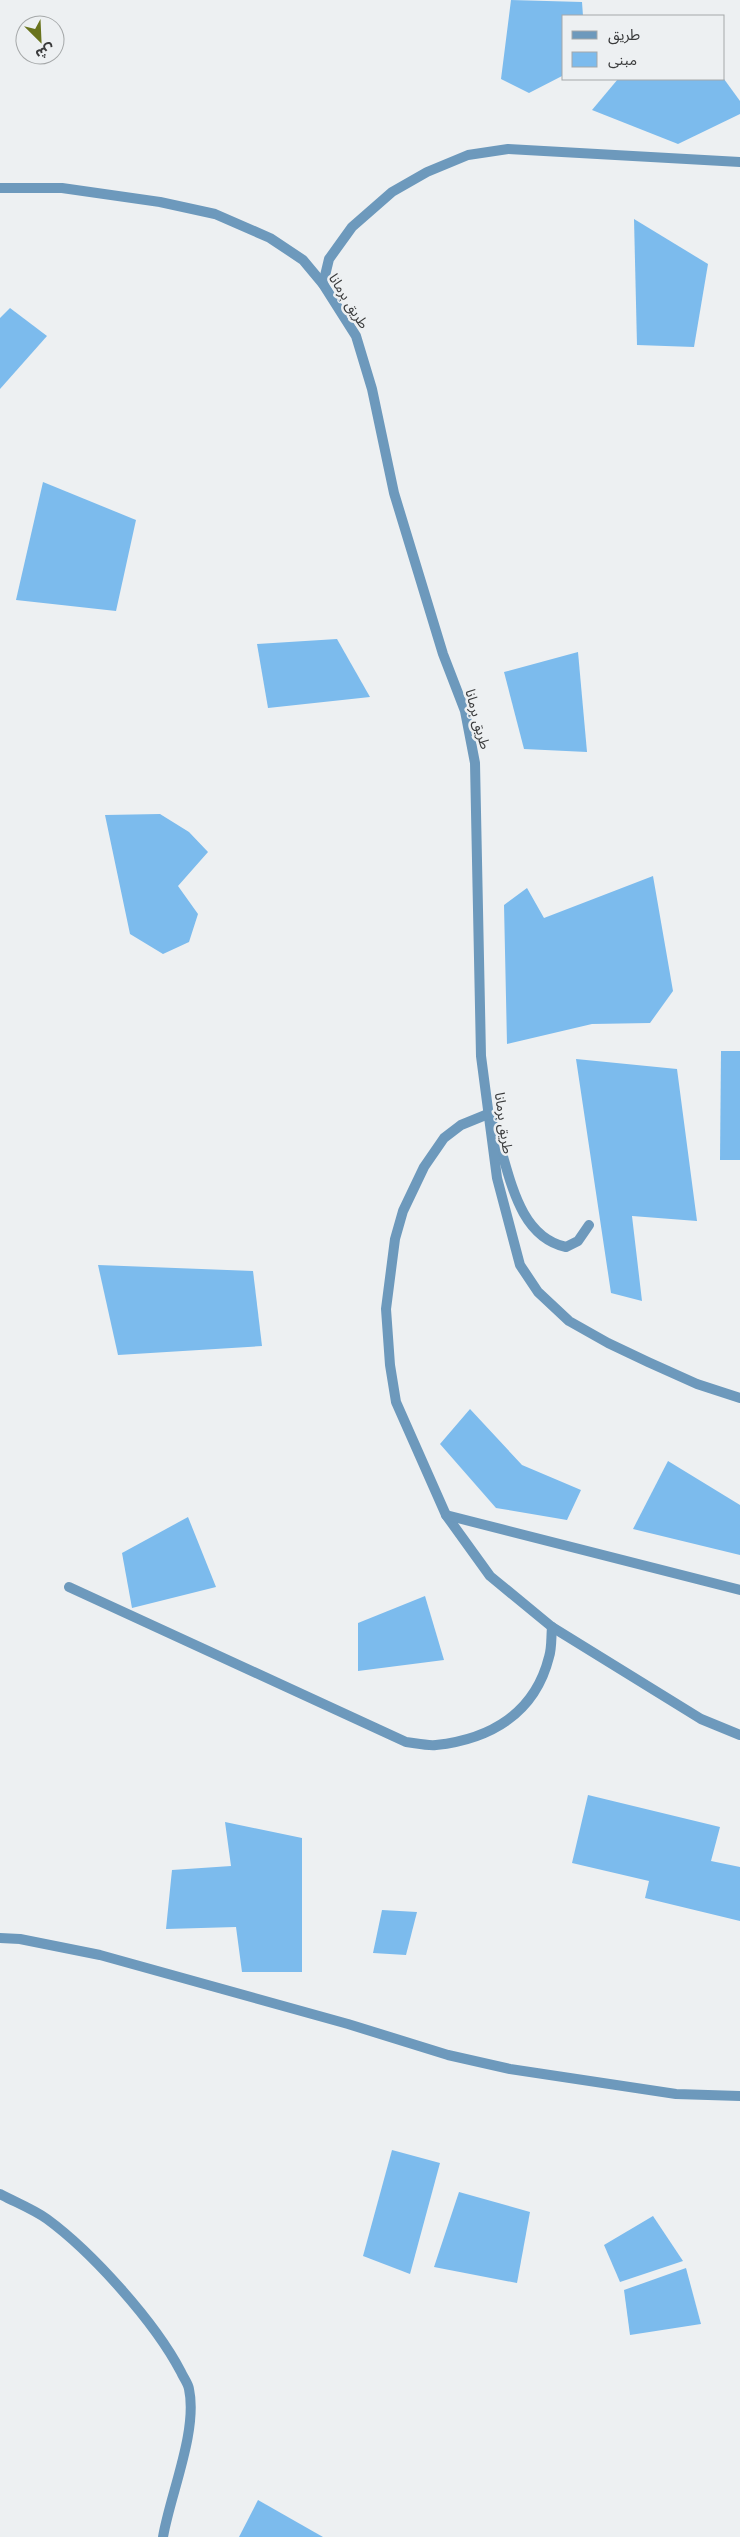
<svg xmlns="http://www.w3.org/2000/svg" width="740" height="2537" font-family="Quicksand,'Noto Sans Arabic',sans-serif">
	<rect width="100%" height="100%" fill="#edf0f2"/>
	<g fill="#7cbbed">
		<path d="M511,0L582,2L583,16H564V75L529,93L501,79Z"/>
		<path d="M618,79H724L740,101V114L678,144L592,110Z"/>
		<path d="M634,219L708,264L694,347L637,345Z"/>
		<path d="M10,308L47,336L0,389V318Z"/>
		<path d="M43,482L136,520L116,611L16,600Z"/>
		<path d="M337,639L370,697L268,708L257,644Z"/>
		<path d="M578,652L587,752L524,749L504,672Z"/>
		<path d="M160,814L189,832L208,852L178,886L198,914L189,942L163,954L130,934L105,815Z"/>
		<path d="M653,876L673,991L650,1023L592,1024L507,1044L504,905L527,888L544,918Z"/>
		<path d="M721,1051H740V1160H720Z"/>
		<path d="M576,1059L677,1069L697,1221L632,1216L642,1301L611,1293Z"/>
		<path d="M98,1265L253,1271L262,1346L118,1355Z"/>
		<path d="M470,1409L522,1465L581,1490L567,1520L496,1508L440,1444Z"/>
		<path d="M668,1461L740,1505V1555L633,1529Z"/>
		<path d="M188,1517L216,1587L132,1608L122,1553Z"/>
		<path d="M425,1596L444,1660L358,1671V1623Z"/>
		<path d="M588,1795L720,1827L711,1861L740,1867V1921L645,1898L649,1881L572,1863Z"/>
		<path d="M225,1822L302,1838V1972H242L236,1927L166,1929L172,1870L231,1866Z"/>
		<path d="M382,1910L417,1912L406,1955L373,1953Z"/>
		<path d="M392,2150L440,2163L410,2274L363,2256Z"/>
		<path d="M459,2192L530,2212L517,2283L434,2267Z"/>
		<path d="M653,2216L683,2261L620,2282L604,2245Z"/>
		<path d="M686,2268L701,2324L630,2335L624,2290Z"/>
		<path d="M258,2500L323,2537H239Z"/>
	</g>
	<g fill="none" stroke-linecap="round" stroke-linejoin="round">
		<path stroke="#6d99bc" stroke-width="10" d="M491,1120C509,1161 512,1235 566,1247L578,1241L589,1225"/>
		<g stroke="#6d99bc" stroke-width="10">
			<path d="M0,188H62L160,202L215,214L270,238L303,260L323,284L356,336L372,389L394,493L443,654L465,711L475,763L481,1056L497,1178L520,1265L538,1292L569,1321L608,1343L648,1362L697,1384L740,1398"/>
			<path d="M323,284L329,259L352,227L392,192L427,172L468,155L508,149L740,162"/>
			<path d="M488,1114L461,1125L444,1138L424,1167L403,1211L395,1239L386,1309L390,1365L396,1402L446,1515L490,1576L552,1627L701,1719L740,1735"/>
			<path d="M446,1515L740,1590"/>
			<path d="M69,1587L406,1742C415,1743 427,1746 436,1745C491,1739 535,1713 549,1657C552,1648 551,1637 552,1627"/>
			<path d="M0,1938L20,1939L100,1955L348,2024L448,2055L510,2069L676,2094L740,2096"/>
			<path d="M0,2194C15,2202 33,2209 47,2219C92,2252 155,2322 181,2372C183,2377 188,2383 189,2389C198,2431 170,2495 163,2537"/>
		</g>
	</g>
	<g text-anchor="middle" stroke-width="5" stroke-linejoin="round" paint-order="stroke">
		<g font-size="14" fill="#3a3b3c" stroke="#edf0f2">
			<text transform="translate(349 301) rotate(58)" y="5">طريق برمانا</text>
			<text transform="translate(478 719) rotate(75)" y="5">طريق برمانا</text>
			<text transform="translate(504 1123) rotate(82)" y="5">طريق برمانا</text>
		</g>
	</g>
	<rect x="562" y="15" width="162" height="65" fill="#edf0f2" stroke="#a5a8a9"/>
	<rect x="572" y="31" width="25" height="8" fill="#6d99bc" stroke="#a5a8a9"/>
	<text x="608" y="40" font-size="15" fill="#3a3b3c">طريق</text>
	<rect x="572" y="52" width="25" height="15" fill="#7cbbed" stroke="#a5a8a9"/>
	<text x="608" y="65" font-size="15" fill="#3a3b3c">مبنى</text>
	<g transform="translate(40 40) rotate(156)"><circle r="24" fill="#edf0f2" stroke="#a5a8a9"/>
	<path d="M0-4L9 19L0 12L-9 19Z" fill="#69731c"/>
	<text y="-8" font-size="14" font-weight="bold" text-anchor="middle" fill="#3a3b3c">ش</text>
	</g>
</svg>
